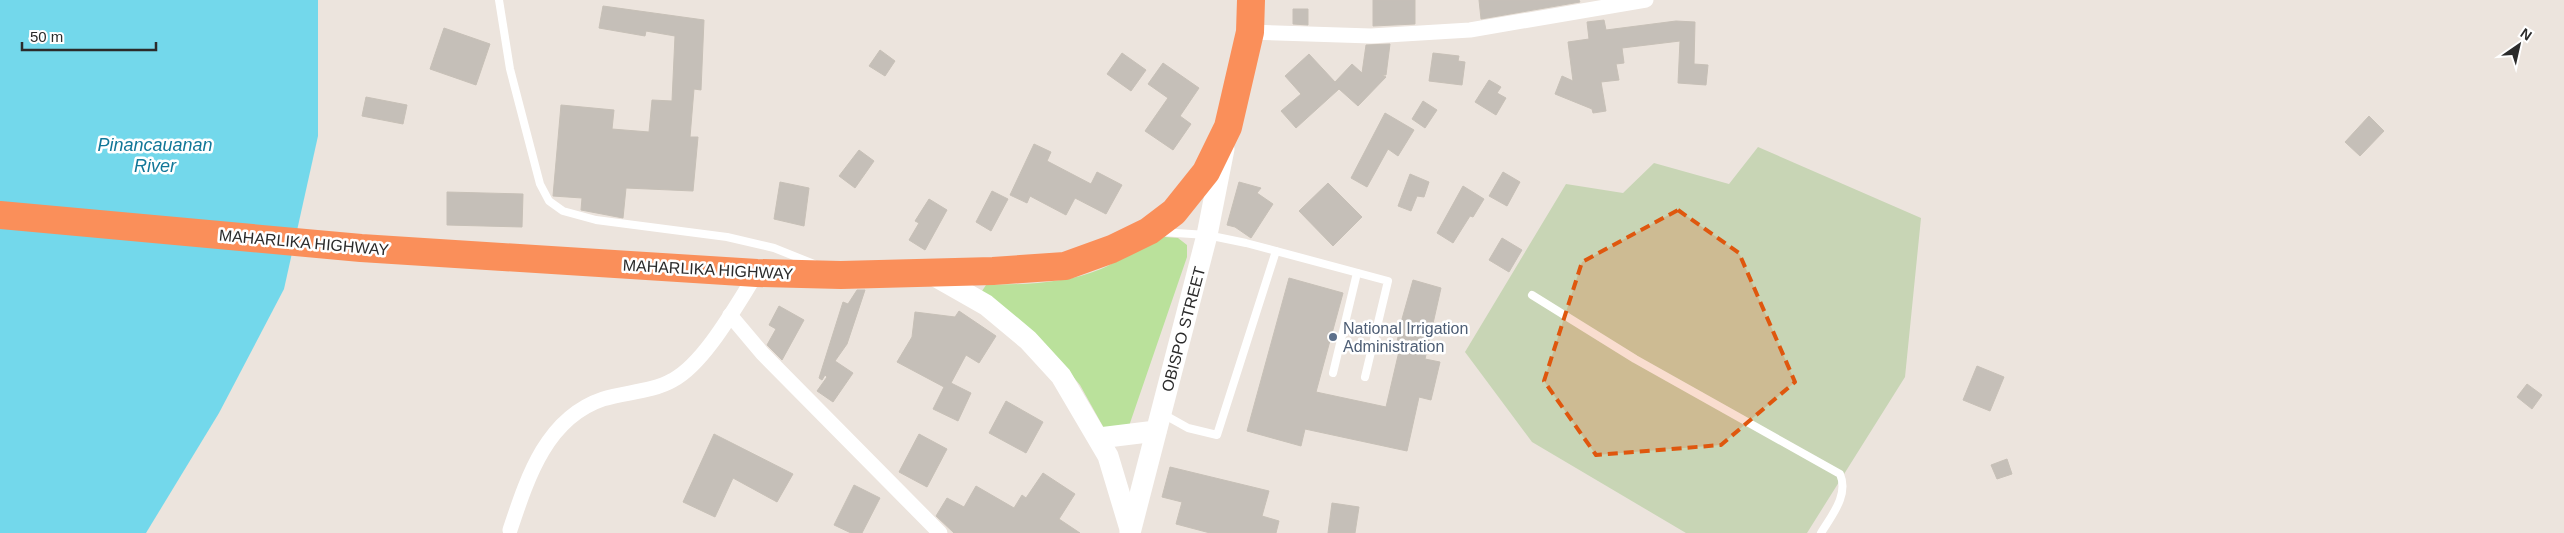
<svg xmlns="http://www.w3.org/2000/svg" width="2564" height="533" font-family="Helvetica,sans-serif">
	<rect width="100%" height="100%" fill="#ece4dd"/>
	<path fill="#bae19b" d="M1165,237L1178,238L1187,245V257L1129,426L1105,430L1080,385L1048,347L982,291L986,285C1025,284 1065,284 1101,269C1123,260 1142,239 1165,237Z"/>
	<path fill="#c8d5b5" d="M1758,147L1921,218L1905,377L1807,533H1686L1532,442L1465,352L1566,184L1623,193L1654,163L1729,184Z"/>
	<path fill="#73d8eb" d="M0,0H318V136L284,289L219,413L146,533H0Z"/>
	<g fill="#c5bfb8" stroke="#c7c0b7">
		<path d="M1373,0H1415V24L1373,26Z"/>
		<path d="M1479,0H1579L1580,2L1481,19Z"/>
		<path d="M603,6L704,20L701,90L694,89L690,137H698L693,191L626,188L623,218L581,210L582,198L553,196L561,105L614,110L612,129L649,132L652,100L672,101L675,36L646,31L645,36L599,28Z"/>
		<path d="M1293,9H1308V25L1293,24Z"/>
		<path d="M1604,20L1606,30L1676,21L1695,22L1694,64L1708,65L1706,85L1678,83L1680,41L1622,48L1624,63L1616,64L1619,80L1601,82L1606,111L1593,113L1592,109L1555,94L1562,76L1573,81L1568,42L1589,39L1587,22Z"/>
		<path d="M444,28L490,44L476,85L430,69Z"/>
		<path d="M1390,44L1386,75H1382L1386,77L1358,106L1339,89L1296,128L1281,111L1301,94L1285,76L1309,54L1335,82L1352,64L1362,73L1366,45Z"/>
		<path d="M880,50L895,61L885,76L869,66Z"/>
		<path d="M1122,53L1146,70L1131,91L1107,74Z"/>
		<path d="M1433,53L1459,56L1458,61L1465,62L1462,85L1429,81Z"/>
		<path d="M1163,63L1199,88L1180,116L1191,124L1173,150L1145,131L1168,98L1148,84Z"/>
		<path d="M1489,80L1501,87L1497,93L1506,98L1496,115L1475,102Z"/>
		<path d="M366,97L407,105L403,124L362,116Z"/>
		<path d="M1423,101L1437,110L1425,128L1412,119Z"/>
		<path d="M1385,113L1414,130L1398,156L1388,149L1367,187L1351,178Z"/>
		<path d="M2369,116L2384,131L2360,156L2345,142Z"/>
		<path d="M1034,144L1051,152L1047,161L1091,184L1097,172L1122,185L1106,214L1075,198L1066,215L1030,196L1027,203L1010,195Z"/>
		<path d="M859,150L874,161L855,188L839,176Z"/>
		<path d="M1503,172L1520,182L1507,206L1489,196Z"/>
		<path d="M1410,174L1429,182L1424,197L1417,196L1411,211L1398,206Z"/>
		<path d="M780,182L809,188L804,226L774,219Z"/>
		<path d="M1239,182L1261,188L1257,193L1273,204L1251,238L1235,227L1227,225Z"/>
		<path d="M1328,183L1362,217L1333,246L1299,211Z"/>
		<path d="M1463,186L1484,199L1473,217L1470,216L1453,243L1437,233Z"/>
		<path d="M992,191L1008,199L991,231L976,222Z"/>
		<path d="M447,192L523,194L522,227L447,225Z"/>
		<path d="M929,199L947,210L925,250L909,240L919,223L915,221Z"/>
		<path d="M1502,238L1522,250L1509,272L1489,260Z"/>
		<path d="M1289,278L1343,293L1316,392L1386,407L1400,347L1396,346L1402,319L1413,280L1441,288L1425,359L1440,362L1431,400L1419,397L1407,451L1305,429L1301,446L1247,431Z"/>
		<path d="M857,290H865L847,344L835,361L853,373L833,402L817,391L827,377L825,375L822,380L819,378L843,302L848,304Z"/>
		<path d="M779,306L804,320L782,360L767,345L776,329L769,325Z"/>
		<path d="M959,311L996,336L979,363L966,355L951,383L971,393L958,421L933,409L944,387L897,362L912,337L915,312L955,317Z"/>
		<path d="M1977,366L2004,377L1990,411L1963,400Z"/>
		<path d="M2527,384L2542,395L2532,409L2517,397Z"/>
		<path d="M1006,401L1043,422L1026,453L989,433Z"/>
		<path d="M714,434L793,474L777,502L733,478L715,517L683,502Z"/>
		<path d="M919,434L947,449L927,487L899,472Z"/>
		<path d="M2007,459L2012,474L1997,479L1991,465Z"/>
		<path d="M1170,467L1269,491L1262,516L1279,521L1276,533H1210L1176,524L1182,502L1162,497Z"/>
		<path d="M1043,473L1075,494L1059,519L1080,533H954L936,516L947,498L964,507L976,486L1014,508L1022,495L1026,498Z"/>
		<path d="M854,485L880,498L862,533H851L834,525Z"/>
		<path d="M1332,503L1359,507L1355,533H1328Z"/>
	</g>
	<g fill="none" stroke-linecap="round" stroke-linejoin="round">
		<g stroke="#fff" stroke-width="8">
			<path d="M499,0L510,69L540,184L549,201L563,211L596,220L727,237L774,248L814,264"/>
			<path d="M1161,232L1207,235L1246,243L1388,281L1365,377"/>
			<path d="M1532,295L1635,359L1840,474C1849,495 1832,515 1821,533"/>
			<path d="M1333,373L1357,273"/>
			<path d="M1163,414L1188,428L1217,435L1276,251"/>
		</g>
		<g stroke="#fff" stroke-width="15">
			<path d="M1250,32L1371,36L1470,30L1646,0"/>
			<path d="M730,315L762,353L940,533"/>
			<path d="M510,530C527,479 546,418 603,399C625,392 652,392 673,380C705,363 737,304 757,273"/>
		</g>
		<g stroke="#fff" stroke-width="21">
			<path d="M928,272L986,305L1028,340L1061,376L1108,456L1130,529"/>
			<path d="M1099,438L1156,431"/>
			<path d="M1130,533L1207,235L1224,149"/>
		</g>
		<path stroke="#fa8f5a" stroke-width="28" d="M0,215L361,248L757,273L841,275L993,271L1065,266L1112,249L1149,231L1174,212L1206,172L1228,127L1250,32L1251,0"/>
	</g>
	<path fill="#df570e" fill-opacity="0.2" stroke="#df570e" stroke-width="4" stroke-dasharray="10 6" stroke-linejoin="round" d="M1678,210L1739,253L1795,382L1721,445L1596,455L1544,381L1582,262Z"/>
	<circle fill="#5c6f8a" stroke="#fff" stroke-width="2" cx="1333" cy="337" r="5"/>
	<g text-anchor="middle" stroke-width="5" stroke-linejoin="round" paint-order="stroke">
		<g font-size="16" fill="#2b2b2b" stroke="#fff">
			<text transform="translate(304 242) rotate(5)" y="6">MAHARLIKA HIGHWAY</text>
			<text transform="translate(708 269) rotate(3)" y="6">MAHARLIKA HIGHWAY</text>
			<text transform="translate(1183 329) rotate(-75)" y="6">OBISPO STREET</text>
		</g>
		<g font-size="16" fill="#4e5e75" stroke="#fff" text-anchor="start">
			<text x="1343" y="334">National Irrigation<tspan x="1343" dy="18">Administration</tspan></text>
		</g>
		<g font-size="18" font-style="italic" fill="#117798" stroke="#fff">
			<text x="155" y="151">Pinancauanan<tspan x="155" dy="21">River</tspan></text>
		</g>
	</g>
	<g transform="translate(2519 45) rotate(34)" stroke="#ffffff" stroke-width="4" paint-order="stroke">
	<path d="M0-4L9 19L0 12L-9 19Z" fill="#2b2b2b"/>
	<text y="-8" font-size="14" font-weight="bold" text-anchor="middle" fill="#2b2b2b">N</text>
	</g>
	<path d="M22 42v8h134v-8" fill="none" stroke="#2b2b2b" stroke-width="2.5"/>
	<text x="30" y="42" font-size="15" fill="#2b2b2b" stroke="#ffffff" stroke-width="4" paint-order="stroke">50 m</text>
</svg>
